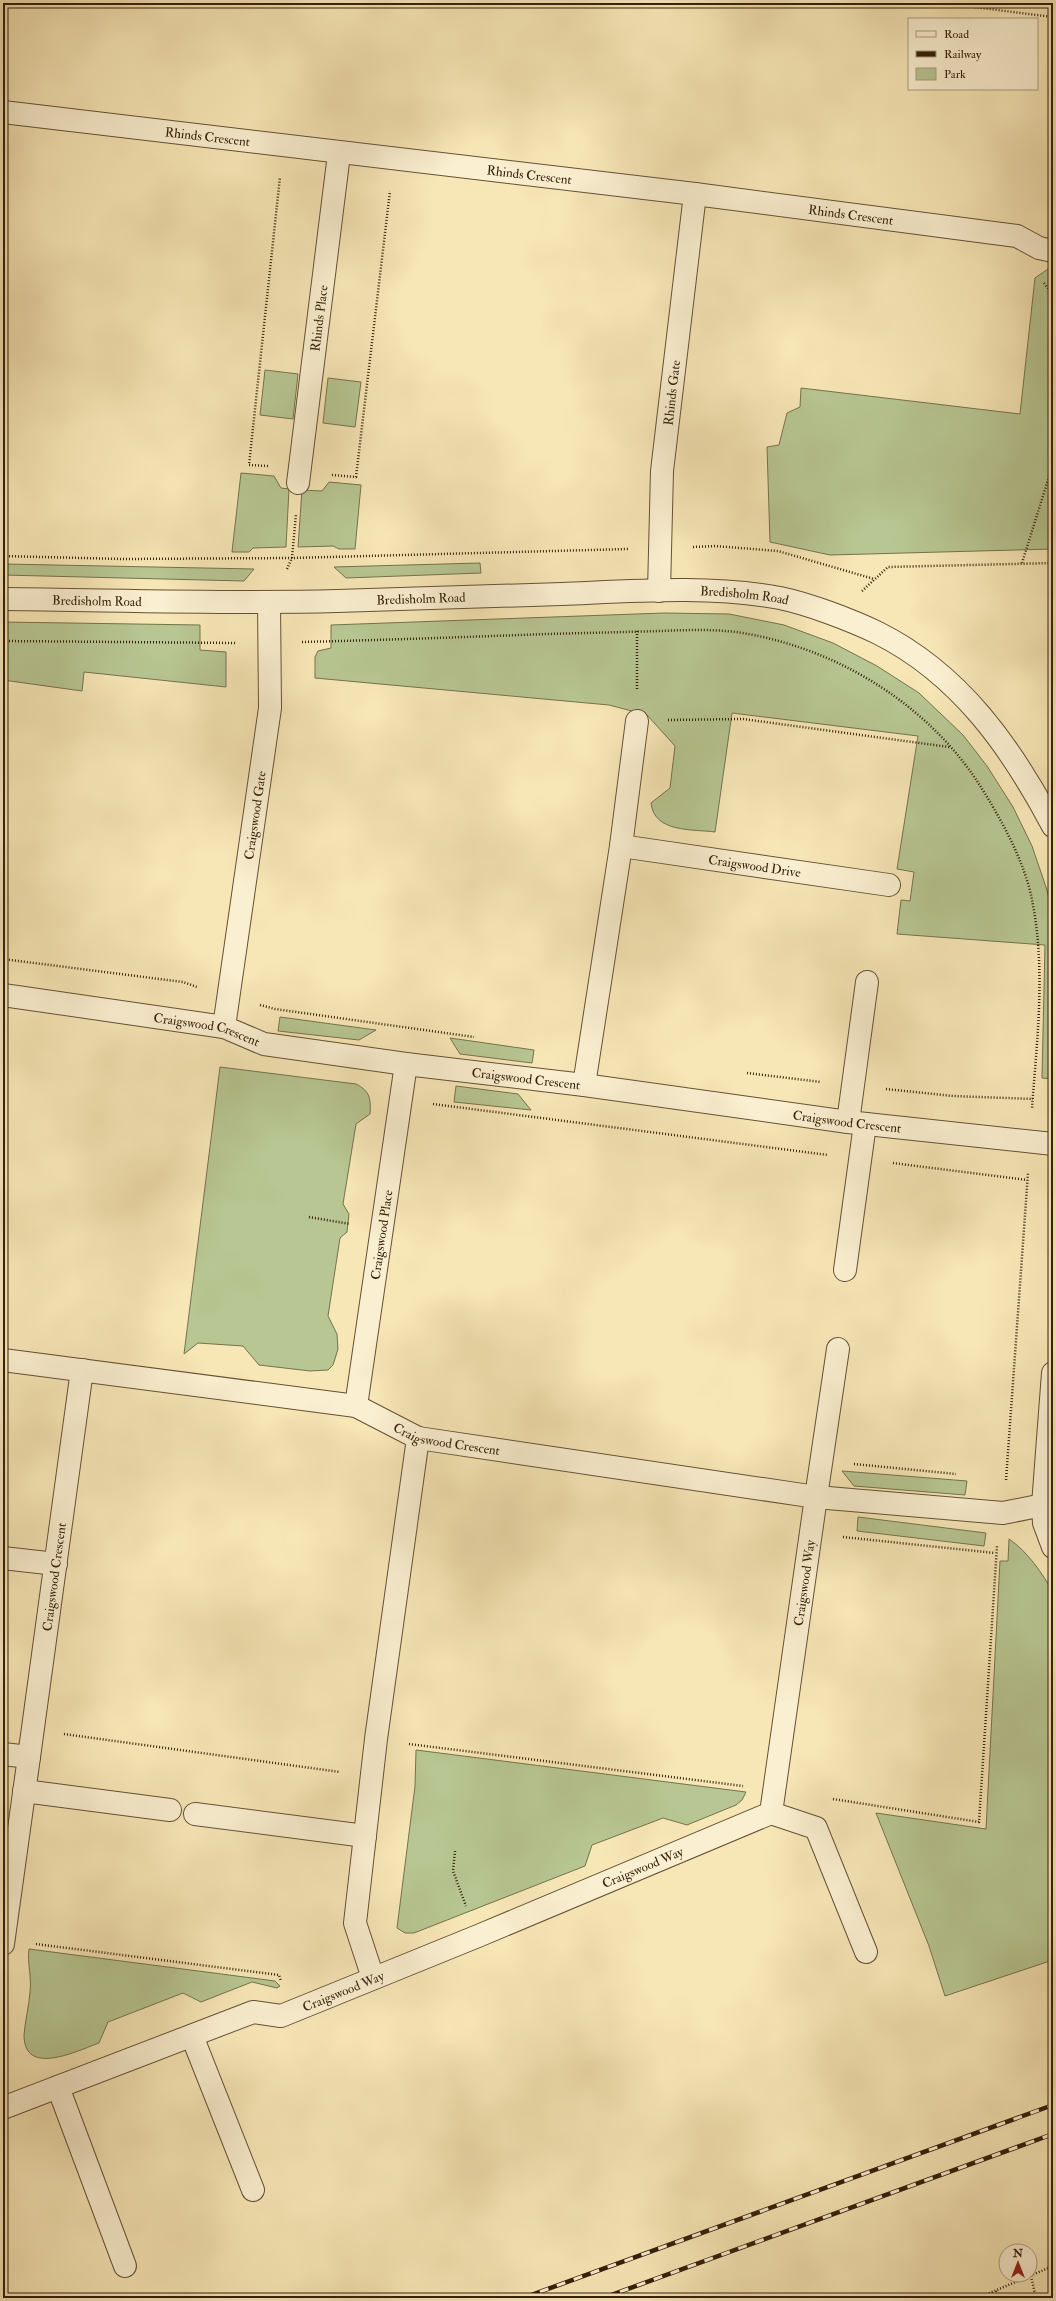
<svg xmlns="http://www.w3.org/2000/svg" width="1056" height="2301" font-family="'IM FELL Double Pica',serif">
	<rect width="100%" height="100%" fill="#f7e6b6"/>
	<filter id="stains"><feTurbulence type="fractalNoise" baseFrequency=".005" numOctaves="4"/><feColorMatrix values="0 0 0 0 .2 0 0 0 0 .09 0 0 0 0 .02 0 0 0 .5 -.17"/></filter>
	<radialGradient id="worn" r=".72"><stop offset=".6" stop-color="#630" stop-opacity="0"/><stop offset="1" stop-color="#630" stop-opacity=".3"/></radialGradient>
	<g fill="#b7c692" stroke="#76724e">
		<path d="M1048,269L1053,270V549L830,555L770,542L767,447L779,445L787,413L800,407L801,388L1020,414L1035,278Z"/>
		<path d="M265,370L298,374L293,419L260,415Z"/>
		<path d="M328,378L361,382L355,427L323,423Z"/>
		<path d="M241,473L274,476L281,488L289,489L286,547L253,548L249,552H232Z"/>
		<path d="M329,482L361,485L355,549H339L333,546L298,547L302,490L322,491Z"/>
		<path d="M480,563L481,573L346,578L334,567Z"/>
		<path d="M4,564L254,569L244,581L3,575Z"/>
		<path d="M664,613L729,614L784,625L833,643L877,666L919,693L963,735L987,766L1013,807L1032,846L1047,890L1053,919L1052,1079L1042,1078L1045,945L897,934L901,900L910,901L914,872L897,869L918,736L732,713L715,832C693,829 654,833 651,803L670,788L675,746L647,715L609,705L315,678V657L318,651L331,648V625Z"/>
		<path d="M3,622L200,625V650L226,652V687L84,672L82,691L3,680Z"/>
		<path d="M280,1017L376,1030L359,1040L278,1031Z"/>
		<path d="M450,1038L534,1050L532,1063L460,1054Z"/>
		<path d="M220,1067L356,1084C370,1091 371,1099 370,1114L356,1124L343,1204L349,1214L347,1232L340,1238L328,1316L337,1334L338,1349L333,1365L328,1370L310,1371L259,1365L243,1346L198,1343L184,1354Z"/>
		<path d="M456,1086L518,1094L531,1110L454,1102Z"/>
		<path d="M842,1471L967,1481L965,1495L854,1486Z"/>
		<path d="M858,1517L986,1533L984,1546L857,1531Z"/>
		<path d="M1009,1539C1028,1552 1042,1573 1053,1592V1960L945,1996L929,1946L876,1813L986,1829L1000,1561H1008Z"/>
		<path d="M416,1750L746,1792L742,1800L736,1805L687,1825L663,1818L592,1845L585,1866L414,1933H405L397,1928L415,1786Z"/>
		<path d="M29,1949L275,1981L280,1986L277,1988L252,1982L201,2002L183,1993L108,2022L99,2043C79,2050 24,2078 24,2035C25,2021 29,2006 30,1992C32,1978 27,1963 29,1949Z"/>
	</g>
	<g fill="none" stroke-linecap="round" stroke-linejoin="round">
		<defs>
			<g id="minor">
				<path id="s1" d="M3,112L695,194L1017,236L1039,248L1053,251"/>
				<path id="s2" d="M298,483L339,154"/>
				<path id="s3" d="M659,591L662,471L695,194"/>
				<path id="s4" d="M3,599C114,600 226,604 337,601C412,598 487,596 562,594C634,591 709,585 780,598C809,604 851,620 878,633C960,674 1011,747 1053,826"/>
				<path id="s5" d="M621,846L889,885"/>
				<path id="s6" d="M3,995L224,1027L264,1044L406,1064L584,1085L848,1122L1053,1144"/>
				<path id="s7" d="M224,1027L270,708L269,603"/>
				<path d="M584,1085L621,846L637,721"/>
				<path d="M848,1122L867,982"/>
				<path d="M845,1270L865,1124"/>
				<path id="s8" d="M3,1360L356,1406L418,1438L816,1497L838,1349"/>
				<path d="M1053,1373L1043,1505L1044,1523L1053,1547"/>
				<path id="s9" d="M356,1406L406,1064"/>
				<path d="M3,1558L56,1564"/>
				<path id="s10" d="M3,1754L29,1757L82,1370"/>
				<path d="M24,1791L170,1810"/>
				<path d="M771,1813L816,1828L866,1952"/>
				<path d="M195,1814L365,1836"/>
				<path d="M3,1944L29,1757"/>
				<path d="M373,1978L355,1923L376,1739L418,1438"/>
				<path d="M192,2036L253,2190"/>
				<path d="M58,2087L125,2266"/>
				<path id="s11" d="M3,2108L253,2012L281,2016L478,1936L771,1813L816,1497L1003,1513L1043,1505"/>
			</g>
		</defs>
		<use href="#minor" stroke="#655135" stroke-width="24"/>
		<g stroke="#341f0a" stroke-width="2.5" stroke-dasharray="1 2" stroke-linecap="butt">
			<path d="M942,3L1053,17"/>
			<path d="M1044,283L1053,295"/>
			<path d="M268,466L249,465L280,177"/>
			<path d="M332,475L356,477L390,191"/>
			<path d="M693,547L715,546L778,551L874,579"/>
			<path d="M3,556L122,559L292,558L628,549"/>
			<path d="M1022,563L1053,464"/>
			<path d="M287,569L292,558L296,514"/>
			<path d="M862,591L888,567L1053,563"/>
			<path d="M637,631V689"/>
			<path d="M3,641L237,643"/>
			<path d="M302,642C384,640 466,637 548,634C586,633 623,632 661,631C686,630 711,629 736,632C832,646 925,701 979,784C1000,817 1025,862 1032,900C1046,968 1037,1040 1032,1108"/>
			<path d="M668,720L743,719L949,747"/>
			<path d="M3,959L183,982L197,987"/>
			<path d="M260,1005L275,1009L474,1037"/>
			<path d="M747,1073L821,1082"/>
			<path d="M886,1089L953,1096L1033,1099"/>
			<path d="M433,1104L828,1155"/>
			<path d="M893,1163L1027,1180"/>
			<path d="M309,1217L350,1224"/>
			<path d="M854,1464L956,1474"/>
			<path d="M1006,1480L1028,1173"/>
			<path d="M843,1537L995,1553"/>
			<path d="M64,1734L340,1772"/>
			<path d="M409,1744L743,1786"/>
			<path d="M833,1799L979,1822L997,1546"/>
			<path d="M455,1851L453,1871L466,1906"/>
			<path d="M36,1944L279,1975L281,1981"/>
			<path d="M1031,2276L1036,2298"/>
			<path d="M996,2291L1002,2298"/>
			<path d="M978,2298L1053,2266"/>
		</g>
		<use href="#minor" stroke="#faefd0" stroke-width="22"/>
		<defs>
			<g id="rail">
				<path d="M523,2298L1053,2105"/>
				<path d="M603,2298L1053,2134"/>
			</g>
		</defs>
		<use href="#rail" stroke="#341f0a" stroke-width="4.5"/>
		<use href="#rail" stroke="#faefd0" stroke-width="3" stroke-dasharray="9" stroke-linecap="butt"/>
	</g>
	<g text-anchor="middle" stroke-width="3" stroke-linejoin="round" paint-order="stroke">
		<g font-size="13" fill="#341f0a" stroke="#faefd0">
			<text dy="5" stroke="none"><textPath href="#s1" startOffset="206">Rhinds Crescent</textPath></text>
			<text dy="5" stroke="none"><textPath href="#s1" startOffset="530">Rhinds Crescent</textPath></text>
			<text dy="5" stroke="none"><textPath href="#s1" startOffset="854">Rhinds Crescent</textPath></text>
			<text dy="5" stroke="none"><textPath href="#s2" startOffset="166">Rhinds Place</textPath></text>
			<text dy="5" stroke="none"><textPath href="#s3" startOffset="199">Rhinds Gate</textPath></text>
			<text dy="5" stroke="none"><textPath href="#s4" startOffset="742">Bredisholm Road</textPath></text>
			<text dy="5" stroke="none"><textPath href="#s4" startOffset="418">Bredisholm Road</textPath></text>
			<text dy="5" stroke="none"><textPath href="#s4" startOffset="94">Bredisholm Road</textPath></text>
			<text dy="5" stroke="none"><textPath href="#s7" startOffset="214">Craigswood Gate</textPath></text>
			<text dy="5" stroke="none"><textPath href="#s5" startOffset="135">Craigswood Drive</textPath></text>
			<text dy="5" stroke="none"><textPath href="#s6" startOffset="207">Craigswood Crescent</textPath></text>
			<text dy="5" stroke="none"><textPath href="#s6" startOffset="531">Craigswood Crescent</textPath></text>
			<text dy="5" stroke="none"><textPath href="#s6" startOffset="855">Craigswood Crescent</textPath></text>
			<text dy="5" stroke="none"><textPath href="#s9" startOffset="173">Craigswood Place</textPath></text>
			<text dy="5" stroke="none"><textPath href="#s8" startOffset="454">Craigswood Crescent</textPath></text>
			<text dy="5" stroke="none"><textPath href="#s10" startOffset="208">Craigswood Crescent</textPath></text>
			<text dy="5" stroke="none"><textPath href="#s11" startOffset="1059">Craigswood Way</textPath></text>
			<text dy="5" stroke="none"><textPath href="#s11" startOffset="687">Craigswood Way</textPath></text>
			<text dy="5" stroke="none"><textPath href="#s11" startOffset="363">Craigswood Way</textPath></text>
		</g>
	</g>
	<rect width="1056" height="2301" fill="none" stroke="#f7e6b6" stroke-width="16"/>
	<rect x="4" y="4" width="1048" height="2293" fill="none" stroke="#341f0a" stroke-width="2"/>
	<rect x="8" y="8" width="1040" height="2285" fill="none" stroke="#341f0a"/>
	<rect x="908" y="18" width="130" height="72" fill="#faefd0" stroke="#ab9c81"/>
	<rect x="916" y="31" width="20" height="6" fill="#faefd0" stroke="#ab9c81"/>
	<text x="944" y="38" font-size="12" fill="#341f0a">Road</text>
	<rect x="916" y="51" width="20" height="6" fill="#341f0a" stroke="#ab9c81"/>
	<text x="944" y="58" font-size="12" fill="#341f0a">Railway</text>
	<rect x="916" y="68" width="20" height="12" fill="#b7c692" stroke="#ab9c81"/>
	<text x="944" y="78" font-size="12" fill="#341f0a">Park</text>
	<g transform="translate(1018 2263)"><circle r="19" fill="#faefd0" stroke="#ab9c81"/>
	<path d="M0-3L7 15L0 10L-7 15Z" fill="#8f2418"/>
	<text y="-6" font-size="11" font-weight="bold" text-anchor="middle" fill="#341f0a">N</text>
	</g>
	<rect width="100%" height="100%" filter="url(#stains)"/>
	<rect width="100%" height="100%" fill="url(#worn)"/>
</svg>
